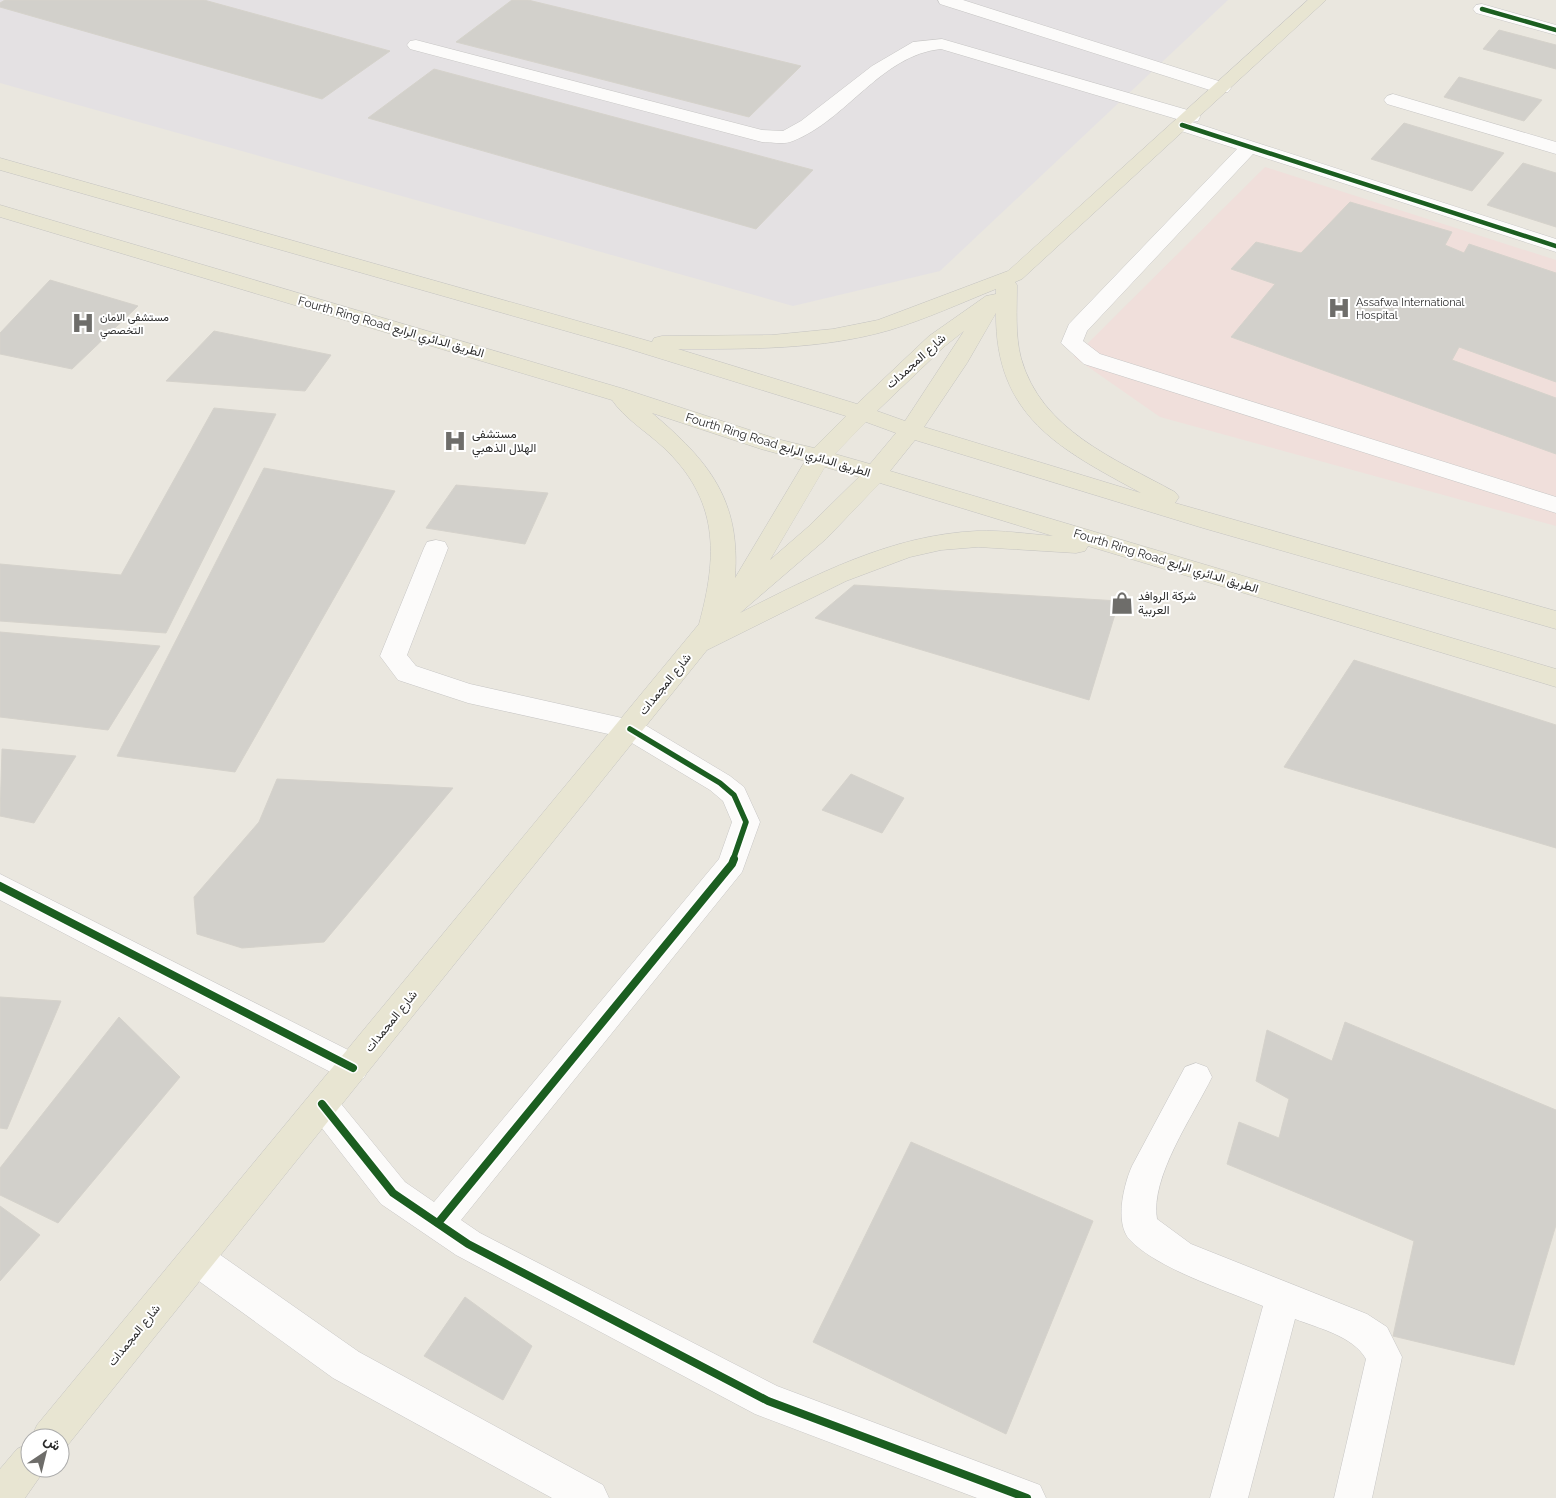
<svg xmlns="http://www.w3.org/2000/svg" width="1556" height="1498" font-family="Raleway,Vazirmatn,sans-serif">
	<rect width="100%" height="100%" fill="#eae7df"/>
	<path fill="#e4e1e3" d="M0,0H1228L940,271L793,306L0,83Z"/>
	<path fill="#f0dfdb" d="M1265,167L1556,260V526L1160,417L1074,357Z"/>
	<g fill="#d2d0cb" stroke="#d5d2cb">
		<path d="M5,0H204L390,51L322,99L0,7V3Z"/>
		<path d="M512,0H528L801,66L749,117L456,42Z"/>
		<path d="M1499,30L1556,45V69L1483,49Z"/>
		<path d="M434,69L813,170L756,229L368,118Z"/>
		<path d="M1459,77L1542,100L1524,121L1444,97Z"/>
		<path d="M1404,123L1504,153L1472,191L1371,159Z"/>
		<path d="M1523,163L1556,173V227L1487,205Z"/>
		<path d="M1350,202L1452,232L1445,245L1464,253L1469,244L1556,273V382L1459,347L1452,360L1556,398V454L1231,337L1275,284L1231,269L1256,242L1301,253Z"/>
		<path d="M50,280L138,306L72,369L0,354V333Z"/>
		<path d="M214,331L331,355L305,391L166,381Z"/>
		<path d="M214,408L276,414L166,633L0,621V564L121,575Z"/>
		<path d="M264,468L395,491L235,772L117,756Z"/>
		<path d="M456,485L548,493L525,544L426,528Z"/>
		<path d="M854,585L1119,601L1089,700L815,618Z"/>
		<path d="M0,632L160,646L108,730L0,717Z"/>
		<path d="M1354,660L1556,725V848L1284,767Z"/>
		<path d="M2,749L76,756L34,823L0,816Z"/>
		<path d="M851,774L904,798L882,833L822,810Z"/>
		<path d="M277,779L453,788L324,942L242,948L197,934L194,897L259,822Z"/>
		<path d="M0,997L61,1001L7,1129L0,1128Z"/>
		<path d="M119,1017L180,1077L58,1223L0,1195V1168Z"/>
		<path d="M1345,1022L1556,1110V1225L1514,1365L1393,1336L1414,1241L1227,1164L1239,1122L1279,1138L1289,1099L1256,1081L1267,1030L1332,1061Z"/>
		<path d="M911,1142L1093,1221L1006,1434L813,1342Z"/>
		<path d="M0,1206L40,1235L0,1281Z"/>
		<path d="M465,1297L532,1346L503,1400L424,1356Z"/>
	</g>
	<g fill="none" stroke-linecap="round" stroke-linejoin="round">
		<defs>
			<g id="minor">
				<path d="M938,0H963L1228,84L1231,88L1228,92H1216L940,4Z"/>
				<path d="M1482,4L1556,25V35L1476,13L1473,9L1476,5Z"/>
				<path d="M942,39L1198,113L1200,117L1198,121L1192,122L1556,239V252L1253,154L1087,331L1083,341L1100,354L1556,497V513L1084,364L1061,343L1069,324L1237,149L1175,129L1173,125L1175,121L1180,120L941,49C881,55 847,120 793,141C784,145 772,142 762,142L410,49L407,45L410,41L416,40L762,130L783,131L801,121L872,66L913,42Z"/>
				<path d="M1393,94L1556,142V154L1387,104L1384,100L1387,96Z"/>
				<path d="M436,540L445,542L448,548L407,655L416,666L470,684L640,722L730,776L744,787L760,822L742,872L461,1220L480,1233L777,1386L1040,1485L1046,1498H977L755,1414L456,1255L381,1204L311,1114L306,1104L311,1094L322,1090L333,1094L405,1182L434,1202L719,859L732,822L723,801L710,790L622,737L468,703L398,680L380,656L424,548L427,542Z"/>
				<path d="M0,874L364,1058L369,1068L364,1078L353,1082L342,1078L0,900Z"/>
				<path d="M1196,1063L1207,1067L1212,1077C1193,1116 1150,1177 1157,1219L1191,1244L1367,1314L1387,1327L1402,1357L1372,1498H1334L1366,1359C1353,1336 1318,1328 1295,1319L1248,1498H1210L1263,1306C1225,1290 1158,1269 1130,1240C1114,1223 1124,1184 1132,1166L1185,1067Z"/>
				<path d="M197,1243L209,1247L359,1352L603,1485L609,1498H552L333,1378L185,1271L180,1259L185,1247Z"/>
			</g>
			<g id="major">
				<path d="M1308,0H1326L1022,279L1015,282L1017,285C1017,309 1015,335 1021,358C1041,430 1115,459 1175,492L1179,497L1175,503L1556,611V629L1203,528L915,440L890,471L1556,669V687L1088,546L1085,551L1076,553L978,547L941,550L910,557L846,581L707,650L63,1451L60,1452V1438H31L37,1425L699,624C718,555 719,499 663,447C647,432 624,418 612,400L0,217V205L624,389L777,439L814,448L846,416L626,348L0,170V158L652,342L654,338L662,336L772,335L833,329L878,320L1008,271ZM996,289V294L986,296L929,336L857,404L678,349C748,349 821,350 890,330C926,319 961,303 996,289ZM996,313C995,417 1060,449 1141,493L924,427L967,363ZM964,331L905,421L877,411L945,346ZM652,413L761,449L805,461L735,578C741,500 709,461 652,413ZM866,422L896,433L870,464L835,454ZM825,467L859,477L808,527L770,560ZM880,483L1053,536C1028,534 1002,530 977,531C891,535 815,575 740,613L826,539Z"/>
				<path d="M30,1443V1468H46L25,1498H0V1469L17,1449Z"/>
			</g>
		</defs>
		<use href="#minor" stroke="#c7c6c5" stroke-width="1"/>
		<use href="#major" stroke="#c5c4c1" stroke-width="1"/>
		<use href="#minor" fill="#fcfbfa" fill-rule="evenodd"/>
		<use href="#major" fill="#e8e5d2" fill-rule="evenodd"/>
		<defs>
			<g id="cycleway-far2">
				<path d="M1482,9L1556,30"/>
				<path d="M1182,125L1556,246"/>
			</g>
			<path id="cycleway-far1" d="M630,729L720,783L734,795L746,822L733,860"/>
			<g id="cycleway">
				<path d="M0,886L353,1068"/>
				<path d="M322,1104L393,1193L468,1244L768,1401L1027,1498"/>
				<path d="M438,1223L732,864L734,859"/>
			</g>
		</defs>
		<use href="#cycleway-far2" stroke="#fff" stroke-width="7"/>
		<use href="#cycleway-far1" stroke="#fff" stroke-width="9"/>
		<use href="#cycleway" stroke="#fff" stroke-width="11"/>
		<use href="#cycleway-far2" stroke="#1b5e20" stroke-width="4.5"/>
		<use href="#cycleway-far1" stroke="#1b5e20" stroke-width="5.5"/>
		<use href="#cycleway" stroke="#1b5e20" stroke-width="8"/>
	</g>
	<defs>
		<symbol id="hospital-bare" viewBox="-9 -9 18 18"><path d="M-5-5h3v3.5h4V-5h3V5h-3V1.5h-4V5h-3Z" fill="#6e6d6a" stroke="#fff" stroke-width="2.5" paint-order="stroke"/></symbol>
		<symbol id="shop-bare" viewBox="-9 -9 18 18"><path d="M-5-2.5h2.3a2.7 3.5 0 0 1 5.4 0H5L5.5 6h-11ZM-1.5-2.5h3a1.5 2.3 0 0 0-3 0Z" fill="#6e6d6a" stroke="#fff" stroke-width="2.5" paint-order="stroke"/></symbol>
	</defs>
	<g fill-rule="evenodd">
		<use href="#hospital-bare" x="1323" y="292" width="32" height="32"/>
		<use href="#hospital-bare" x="67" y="307" width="32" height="32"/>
		<use href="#hospital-bare" x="439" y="425" width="32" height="32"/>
		<use href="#shop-bare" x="1106" y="587" width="32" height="32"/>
	</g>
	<g text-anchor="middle" stroke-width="4" stroke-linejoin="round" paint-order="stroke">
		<g font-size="11" fill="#2b2b2b" stroke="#fff" text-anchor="start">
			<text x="1356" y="306">Assafwa International<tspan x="1356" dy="13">Hospital</tspan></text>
			<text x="100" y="321">مستشفى الامان<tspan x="100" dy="13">التخصصي</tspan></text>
		</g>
		<g font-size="12" fill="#2b2b2b" stroke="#fff">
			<text transform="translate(391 327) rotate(16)" y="4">Fourth Ring Road الطريق الدائري الرابع</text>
			<text transform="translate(916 361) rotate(-42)" y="4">شارع المجمدات</text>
			<text transform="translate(778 445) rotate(17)" y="4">Fourth Ring Road الطريق الدائري الرابع</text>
			<text transform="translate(1166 561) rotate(17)" y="4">Fourth Ring Road الطريق الدائري الرابع</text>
			<text transform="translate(665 684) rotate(-51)" y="4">شارع المجمدات</text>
			<text transform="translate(391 1021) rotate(-51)" y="4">شارع المجمدات</text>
			<text transform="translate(134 1335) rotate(-51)" y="4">شارع المجمدات</text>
		</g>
		<g font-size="12" fill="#2b2b2b" stroke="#fff" text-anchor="start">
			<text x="472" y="438">مستشفى<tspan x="472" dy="14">الهلال الذهبي</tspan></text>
			<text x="1138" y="600">شركة الروافد<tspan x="1138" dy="14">العربية</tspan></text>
		</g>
	</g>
	<g transform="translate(45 1453) rotate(35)"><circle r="24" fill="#ffffff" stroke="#aaaaaa"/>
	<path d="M0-4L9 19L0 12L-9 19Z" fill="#6e6d6a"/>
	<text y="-8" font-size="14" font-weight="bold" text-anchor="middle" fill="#2b2b2b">ش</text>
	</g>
</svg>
